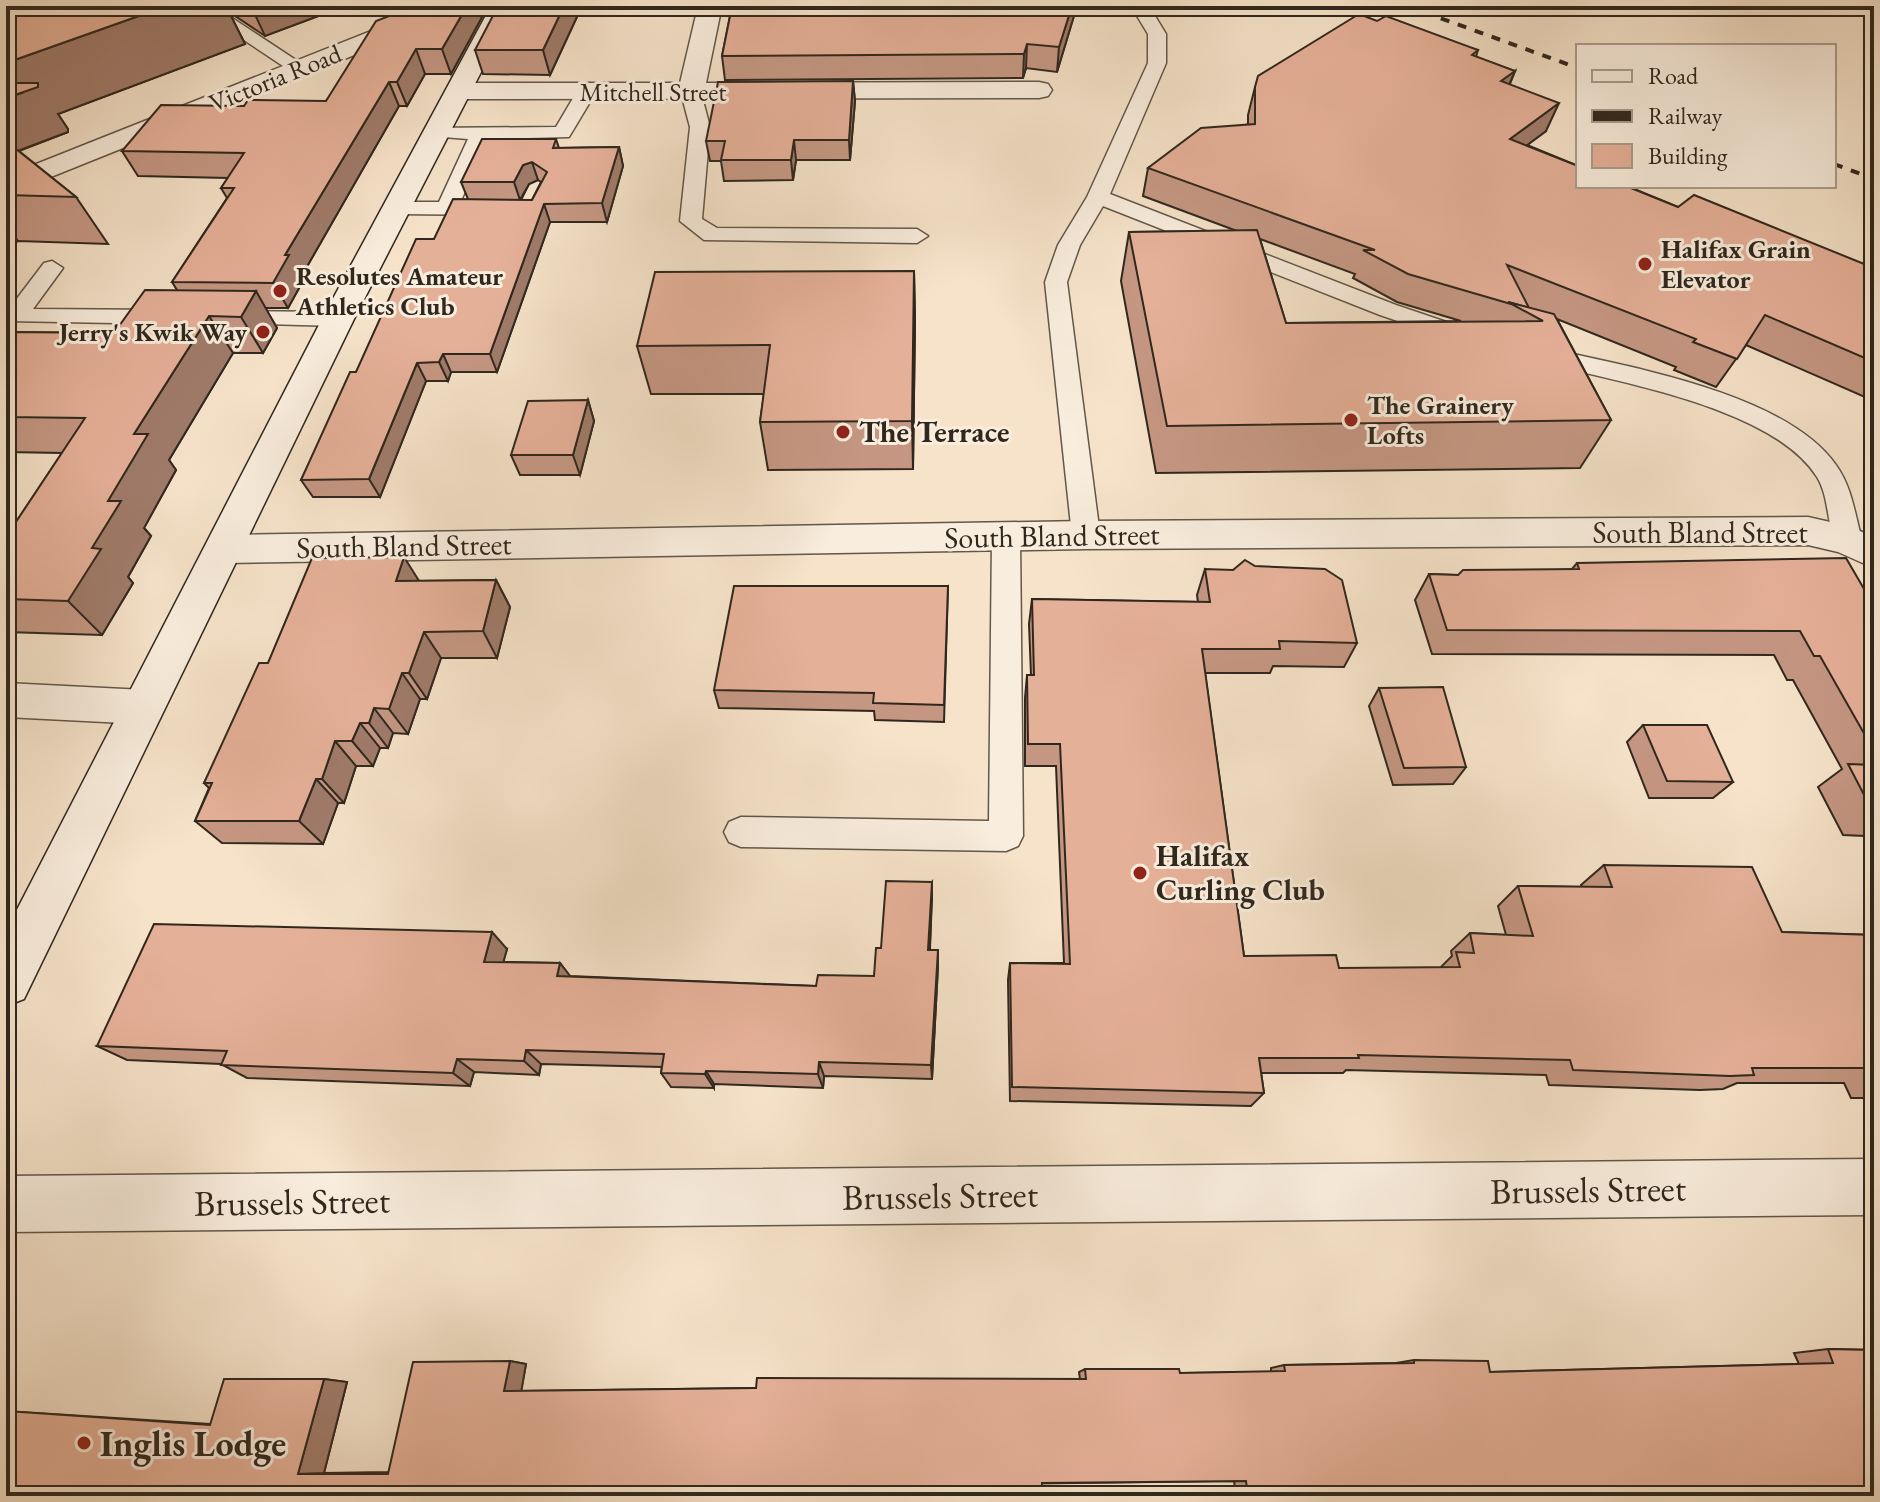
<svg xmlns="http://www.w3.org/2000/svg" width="1880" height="1502" font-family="'EB Garamond',serif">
	<rect width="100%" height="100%" fill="#f6e3ca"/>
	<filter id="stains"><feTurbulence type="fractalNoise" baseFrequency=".0025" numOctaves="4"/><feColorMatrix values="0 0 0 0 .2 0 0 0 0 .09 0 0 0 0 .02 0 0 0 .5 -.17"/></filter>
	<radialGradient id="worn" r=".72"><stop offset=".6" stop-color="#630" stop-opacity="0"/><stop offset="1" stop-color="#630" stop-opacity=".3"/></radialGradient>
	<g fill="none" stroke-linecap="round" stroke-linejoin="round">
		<defs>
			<g id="lane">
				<path d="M193,6H214L308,68L299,74L292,72Z"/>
				<path d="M1131,6H1149L1166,34V63L1110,194L1396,305L1473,331L1477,336L1465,344L1380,315L1103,206L1080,245L1067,282L1100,535L1096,542L1086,545L1076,542L1072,535L1045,282L1058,245L1087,197L1148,63V34Z"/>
				<path d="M586,86L596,92L569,137L488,139L460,203L501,205L504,210L501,215L397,214L386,208L397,202H439L468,139L430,136L427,132L430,128L556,127L579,88Z"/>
				<path d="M691,87L701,93L710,127L702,219L717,228L917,229L928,236L917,243L704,240L680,221L690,127L681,93Z"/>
				<path d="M52,261L63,268L33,309L167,310L179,317L167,324L8,321L6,313L44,263Z"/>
				<path d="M229,311L338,312L350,319L338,326L221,323L217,318Z"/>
				<path d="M1541,347C1624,366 1785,392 1836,465C1852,487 1855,515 1862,540L1858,547L1848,550L1838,547C1826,526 1830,498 1817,477C1772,405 1609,381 1532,360L1529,355Z"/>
				<path d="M1006,526L1016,529L1020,536L1023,836L1018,846L1006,851L741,847L729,842L724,832L729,822L741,817L989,821L992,536L996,529Z"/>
			</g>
			<g id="street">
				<path d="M434,6H467L464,11L6,195V176Z"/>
				<path d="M708,8L720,15L706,83L1039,82L1048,84L1052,90L1048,96L1039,98L459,99L450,97L446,91L450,85L459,83H680L696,15Z"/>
				<path d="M1808,517L1848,526L1874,537V568L1838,552L1808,545L1086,549L226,563L212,559L207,549L212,539L226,535L1086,521Z"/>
				<path d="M6,683L144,690L159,695L165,707L159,719L144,724L6,717Z"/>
				<path d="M1874,1159V1215L6,1232V1176Z"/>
			</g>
			<path id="secondary" d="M491,6H515L354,319L24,999L6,1006V931L322,319Z"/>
		</defs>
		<use href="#lane" stroke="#625749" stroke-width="3"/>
		<use href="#street" stroke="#625749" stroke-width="3"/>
		<use href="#secondary" stroke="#30281e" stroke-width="3"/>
		<use href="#lane" fill="#f9eddd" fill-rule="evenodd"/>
		<use href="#street" fill="#f9eddd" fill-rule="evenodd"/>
		<use href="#secondary" fill="#f9eddd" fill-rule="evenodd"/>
		<g stroke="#30281e" stroke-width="4" stroke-dasharray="9 9" stroke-linecap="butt">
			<path d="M1407,6L1578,68"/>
			<path d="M1834,164L1874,179"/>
		</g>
	</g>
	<g fill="#c59783" stroke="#30281e" stroke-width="2" fill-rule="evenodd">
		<path d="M6,6H345L265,36L229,12L245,44L58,114L68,129V132L19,151L76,197L108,244L18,241L6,246Z"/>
		<path d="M401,6H488L451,74H425L407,106H399L301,277L303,281L288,308H265L277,328L263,353H233L169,460L176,470L144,528L151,536L128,577L133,583L102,635L6,632V537L62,453L6,452V332L114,333L177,290L172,282L227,198L221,188L228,178L138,176L122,151L244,106L326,101L403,11Z"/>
		<path d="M582,6L550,75L483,74L475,50Z"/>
		<path d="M732,6H1077L1057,72L1026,68L1023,78L725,80L722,56Z"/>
		<path d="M1377,21L1478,50L1476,57L1515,71L1510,84L1546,131L1527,145L1678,207L1874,268V401L1746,345L1716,387L1674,370L1676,367L1557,319L1611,420L1580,468L1156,473L1121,281L1129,232L1237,231L1143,196L1148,168L1248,124V115L1255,87ZM1260,239L1355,274L1353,278L1397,302L1461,321L1286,323Z"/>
		<path d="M853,81L855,101L850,160H796L793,180L724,181L721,161H710L706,141Z"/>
		<path d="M556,139L559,148L619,147L623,166L607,222H550L497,372H451L448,381H426L380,497H313L301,480L356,372L434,239L468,199L461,182ZM538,180L541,182L532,200H521L529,184Z"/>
		<path d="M914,271L915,320L913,469L768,470L760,422L764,394H651L637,346Z"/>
		<path d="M588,400L594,421L580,475H520L511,455Z"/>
		<path d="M1577,563L1874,606V852L1865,836L1843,835L1818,787L1842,769L1793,680H1787L1774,655L1432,654L1415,600L1429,574L1458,575L1572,569Z"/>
		<path d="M1205,569L1357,643L1344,667L1273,666L1270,673H1205L1244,956L1339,968H1440L1452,956L1451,951L1470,933L1506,935L1498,906L1518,886L1582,887L1581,885L1604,865L1782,932L1874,935V1098H1851L1844,1083H1737L1723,1089L1700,1090L1549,1085L1546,1075L1346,1070L1343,1073H1261L1264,1093L1251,1106L1010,1101L1008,980L1010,963H1064L1056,766H1025V698L1027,675H1031L1029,624L1032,599L1198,602L1197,595Z"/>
		<path d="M496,580L510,607L497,658H441L427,699H420L408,734L393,733L388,748H380L373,766H356L344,803H338L323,844L222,843L195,821L209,788L204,783L268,663L419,581Z"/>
		<path d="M948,586L944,722L875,720L874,711L719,708L714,690Z"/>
		<path d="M1379,688L1466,767L1453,784L1393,785L1369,706Z"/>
		<path d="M1643,725L1733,782L1713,798H1649L1627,742Z"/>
		<path d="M932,882L930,950H938V966L932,1079L824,1076L823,1088L714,1084V1088L671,1087L661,1073L662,1067L541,1064L539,1075L474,1072L470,1086L247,1078L221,1064L127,1060L97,1046L507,949L503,962L560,963L570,976L816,986L874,976L881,948Z"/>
		<path d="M1828,1349L1874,1350V1496H1598L1596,1488L1517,1491L1518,1496H1236L1234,1481L6,1496V1411L210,1424L324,1379L347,1382L324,1473L388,1472L510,1361L526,1364L521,1391L756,1388L1080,1379L1079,1372L1085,1369L1180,1373L1271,1372V1368L1284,1365L1396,1363L1414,1360L1490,1372L1799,1364L1794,1353Z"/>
	</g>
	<g fill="#a07b6a" stroke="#30281e" stroke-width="2">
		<path d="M167,6H226L245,44L58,114L68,129V132L7,155L6,173V98L22,93L6,72V63Z"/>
		<path d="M251,6H345L265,36Z"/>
		<path d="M401,6H426L405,14Z"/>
		<path d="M467,6H488L451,74L442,49Z"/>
		<path d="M564,6H582L550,75L543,50Z"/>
		<path d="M1072,6H1077L1076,9L1057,72L1059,47Z"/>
		<path d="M1027,44L1026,68L1023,78L1024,54Z"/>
		<path d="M416,49L425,74L407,106L397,82Z"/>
		<path d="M1515,71L1503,99L1501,81Z"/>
		<path d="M853,81L855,101L850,160L849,140Z"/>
		<path d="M389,82L399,106L301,277L303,281L288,308L273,283L285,255Z"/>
		<path d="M1559,103L1546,131L1498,167L1510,139Z"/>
		<path d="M794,140L796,160L793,180L791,160Z"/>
		<path d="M619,147L623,166L607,222L602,203Z"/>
		<path d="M532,162L538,180L529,184L520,200L514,182L523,165Z"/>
		<path d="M544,204L550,222L497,372L490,354Z"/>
		<path d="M6,225L18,241L6,246Z"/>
		<path d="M914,271L915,320L913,469L912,421Z"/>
		<path d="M256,291L277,328L263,353L241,317Z"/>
		<path d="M209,316L233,353L169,460L176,470L144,528L151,536L128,577L133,583L102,635L68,601L92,548L108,501L134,434Z"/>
		<path d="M443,354L451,372L448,381L439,362Z"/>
		<path d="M417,363L426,381L380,497L369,479Z"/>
		<path d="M588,400L594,421L580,475L573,455Z"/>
		<path d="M404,557L421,584L396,581Z"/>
		<path d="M496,580L510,607L497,658L483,631Z"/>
		<path d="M424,632L441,658L427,699L409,673Z"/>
		<path d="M402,673L420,699L408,734L389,709Z"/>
		<path d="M374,708L393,733L388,748L369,723Z"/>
		<path d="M360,723L380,748L373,766L352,741Z"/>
		<path d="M335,741L356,766L344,803L322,779Z"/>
		<path d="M316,779L338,803L323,844L299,821Z"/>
		<path d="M932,882V900L929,966L928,950Z"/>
		<path d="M492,932L507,949L499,978L484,962Z"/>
		<path d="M938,950V966L932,1079L931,1065Z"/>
		<path d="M560,963L573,980L557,976Z"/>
		<path d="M526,1050L541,1064L539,1075L524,1061Z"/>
		<path d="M457,1059L474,1072L470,1086L453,1073Z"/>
		<path d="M819,1062L824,1076L823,1088L818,1074Z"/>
		<path d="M706,1071L714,1084V1088L705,1074Z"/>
		<path d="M510,1361L526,1364L521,1393L504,1391Z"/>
		<path d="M324,1379L347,1382L324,1473L298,1474Z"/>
	</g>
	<g fill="#e5b098" stroke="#30281e" stroke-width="2">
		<path d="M9,6H167L6,63V7Z"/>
		<path d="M415,6H467L442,49H416L397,82H389L285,255H289L273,283L172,282L234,188H221L244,153L122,151L161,105L244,106L248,100L326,101L376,21Z"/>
		<path d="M498,6H564L543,50H475Z"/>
		<path d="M732,6H1072L1059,47L1027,44L1024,54L722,56Z"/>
		<path d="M1359,14L1377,21L1386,16L1478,50L1472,55L1515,71L1501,81L1559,103L1510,139L1578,166V186H1626L1678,207L1694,195L1874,268V362L1765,315L1737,359L1693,342L1696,339L1507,265L1529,308L1508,302L1511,304L1408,274L1363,250H1375L1148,168L1201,128L1255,124V87L1258,76Z"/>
		<path d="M853,81L849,140H794L791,160H721L725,141H706L718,82Z"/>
		<path d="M6,83H38V87L6,98Z"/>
		<path d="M482,139H556L553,148L619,147L602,203L544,204L490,354H443L439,362L417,363L369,479L301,480L350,372H356L416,239H434L453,199L532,200L547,172L532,162L523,165L514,182H461Z"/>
		<path d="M6,141L76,197L6,195Z"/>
		<path d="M1257,230L1286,323L1543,321L1508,302L1554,314L1611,420L1167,426L1129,232Z"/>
		<path d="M914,271L912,421L760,422L770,345L637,346L655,272Z"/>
		<path d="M145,290L256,291L241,317L209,316L134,434H148L108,501H121L92,548L101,549L68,601L6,599V537L85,418L6,417V332L114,333Z"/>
		<path d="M588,400L573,455H511L528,401Z"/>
		<path d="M404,557L396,581L496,580L483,631L424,632L409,673H402L389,709L374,708L369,723H360L352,741H335L322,779H316L299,821H195L212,783H204L259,663H268L312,558Z"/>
		<path d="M1846,558L1874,606V751L1820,656H1814L1800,631L1447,630L1429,574L1458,575L1463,570L1579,569L1577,563Z"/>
		<path d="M1245,560L1255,566L1325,569L1342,580L1357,643L1279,641L1280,649H1202L1244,956L1336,955L1339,968L1460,967L1456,952L1474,953L1470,933L1533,936L1518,886L1612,887L1604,865L1752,867L1782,932L1874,935V1068H1752L1754,1075L1730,1076L1573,1070L1570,1060L1358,1055L1359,1058H1259L1264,1093L1012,1087L1010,963L1070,964L1060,744H1028L1027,675H1034L1032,599L1210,602L1205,569L1233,570Z"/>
		<path d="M734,586H948L944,705L873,703L874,693L714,690Z"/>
		<path d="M1443,687L1466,767L1404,768L1379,688Z"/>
		<path d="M1643,725H1707L1733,782L1667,781Z"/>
		<path d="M1848,764L1874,765V814Z"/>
		<path d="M886,881L932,882L928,950H938L931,1065L819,1062L818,1074L706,1071L705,1074L661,1073L664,1054L526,1050L524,1061L457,1059L453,1073L221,1065L227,1051L97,1046L154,924L492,932L484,962L560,963L557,976L816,986L818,975L874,976L876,948H881Z"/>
		<path d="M1828,1349L1874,1350V1496H1625L1622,1487L1517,1491L1518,1496H1248L1246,1481L1042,1483V1496H6V1411L210,1425L224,1379H324L298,1474H388L413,1362L510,1361L504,1391L756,1388L757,1378L1086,1379L1085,1369H1179L1180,1373L1285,1371L1284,1365L1414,1363V1360L1488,1361L1490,1372L1833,1363Z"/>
	</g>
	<g fill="#8f2418" stroke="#f9eddd" stroke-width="3">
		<circle cx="1645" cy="264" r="8"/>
		<circle cx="280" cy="291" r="8"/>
		<circle cx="263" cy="332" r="8"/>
		<circle cx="1351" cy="420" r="8"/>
		<circle cx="843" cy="432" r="8"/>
		<circle cx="1140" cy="873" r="8"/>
		<circle cx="84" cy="1443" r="8"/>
	</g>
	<g text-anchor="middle" stroke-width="6" stroke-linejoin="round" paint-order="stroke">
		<g font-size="26" fill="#30281e" stroke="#f9eddd">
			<text transform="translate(275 78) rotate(-22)" y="9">Victoria Road</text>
			<text x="653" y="101">Mitchell Street</text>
		</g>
		<g font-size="26" font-weight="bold" fill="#30281e" stroke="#f9eddd" text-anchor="start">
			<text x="1661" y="258">Halifax Grain<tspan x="1661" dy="30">Elevator</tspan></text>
			<text x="296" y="285">Resolutes Amateur<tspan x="296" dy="30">Athletics Club</tspan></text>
			<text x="247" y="341" text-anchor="end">Jerry's Kwik Way</text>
			<text x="1367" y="414">The Grainery<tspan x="1367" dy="30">Lofts</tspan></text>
		</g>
		<g font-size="30" font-weight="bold" fill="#30281e" stroke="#f9eddd" text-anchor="start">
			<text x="859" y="442">The Terrace</text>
			<text x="1156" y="866">Halifax<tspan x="1156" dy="34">Curling Club</tspan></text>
		</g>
		<g font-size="30" fill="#30281e" stroke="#f9eddd">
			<text x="1700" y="543">South Bland Street</text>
			<text transform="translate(1052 536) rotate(-1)" y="10">South Bland Street</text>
			<text transform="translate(404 546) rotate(-1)" y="10">South Bland Street</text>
		</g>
		<g font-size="36" fill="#30281e" stroke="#f9eddd">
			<text transform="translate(1588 1189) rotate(-1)" y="13">Brussels Street</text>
			<text transform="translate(940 1195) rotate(-1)" y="13">Brussels Street</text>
			<text transform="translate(292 1201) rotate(-1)" y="13">Brussels Street</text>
		</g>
		<g font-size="36" font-weight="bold" fill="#30281e" stroke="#f9eddd" text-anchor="start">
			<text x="100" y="1456">Inglis Lodge</text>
		</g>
	</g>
	<rect width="1880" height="1502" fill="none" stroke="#f6e3ca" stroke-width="32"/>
	<rect x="8" y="8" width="1864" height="1486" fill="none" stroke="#30281e" stroke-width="4"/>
	<rect x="16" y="16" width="1848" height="1470" fill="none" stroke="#30281e" stroke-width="2"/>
	<rect x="1576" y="44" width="260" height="144" fill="#f9eddd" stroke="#a99e91" stroke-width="2"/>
	<rect x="1592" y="70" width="40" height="12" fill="#f9eddd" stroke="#a99e91" stroke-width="2"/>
	<text x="1648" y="84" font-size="24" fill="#30281e">Road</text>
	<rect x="1592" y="110" width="40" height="12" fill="#30281e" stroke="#a99e91" stroke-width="2"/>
	<text x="1648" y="124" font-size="24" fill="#30281e">Railway</text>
	<rect x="1592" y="144" width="40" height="24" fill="#e5b098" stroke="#a99e91" stroke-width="2"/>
	<text x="1648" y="164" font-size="24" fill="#30281e">Building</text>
	<rect width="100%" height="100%" filter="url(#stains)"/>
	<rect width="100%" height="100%" fill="url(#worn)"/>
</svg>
